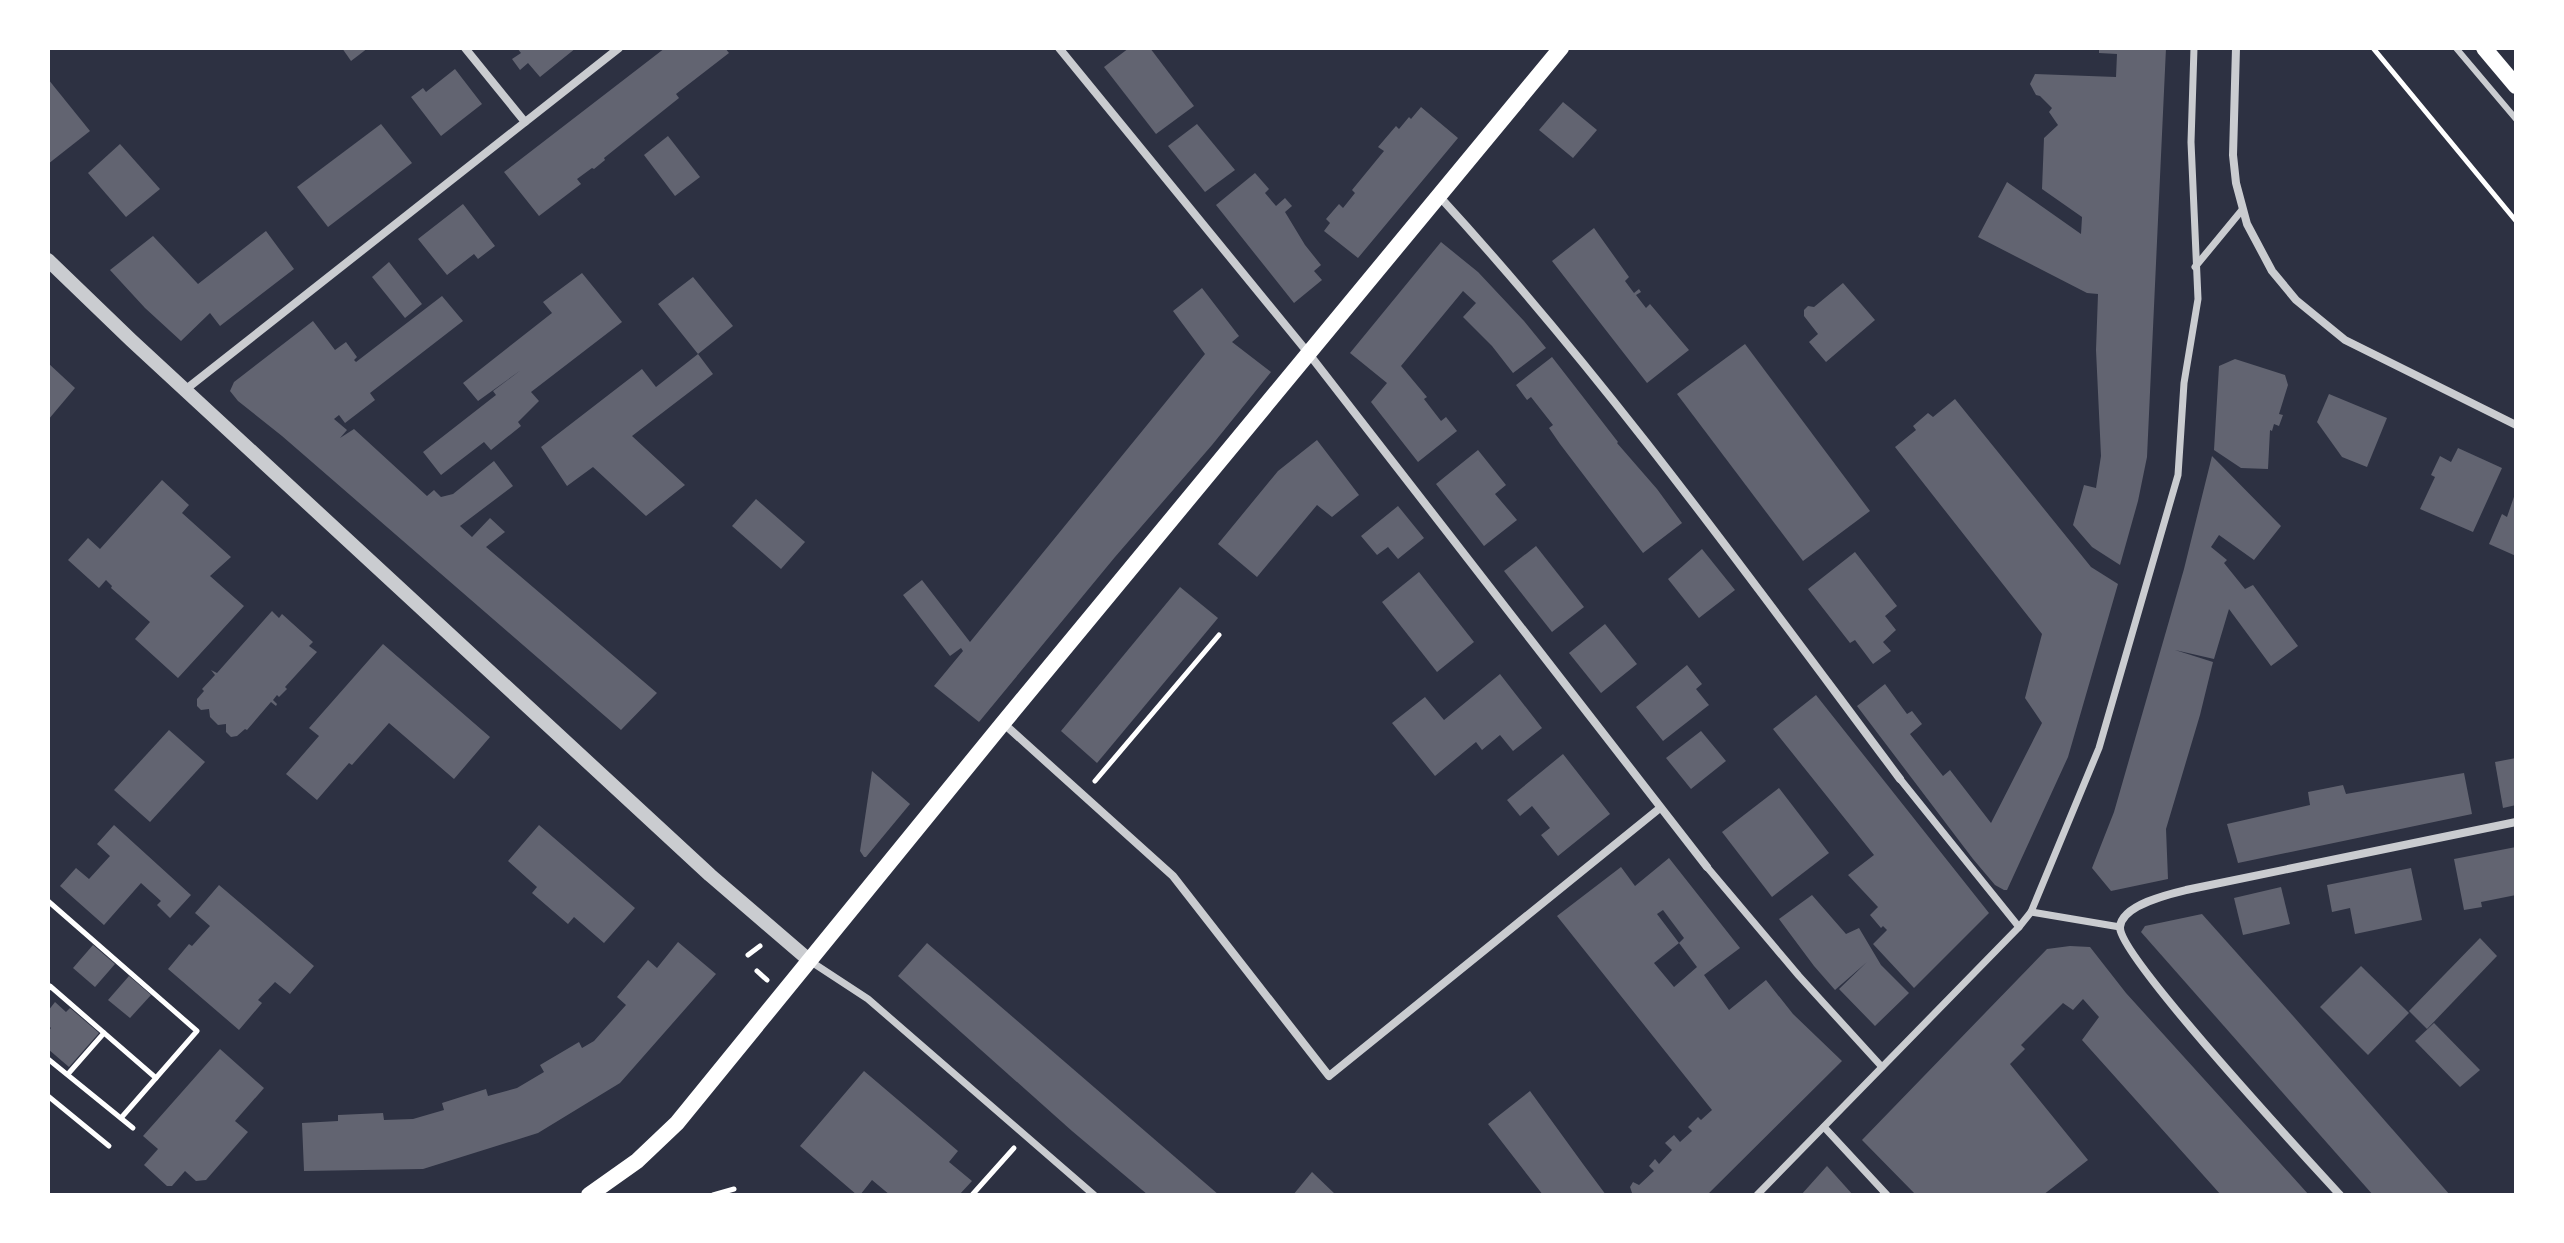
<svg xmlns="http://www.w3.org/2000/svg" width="2564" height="1243" font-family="Figtree,sans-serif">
	<rect width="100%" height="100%" fill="#2d3142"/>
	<g fill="#626471" fill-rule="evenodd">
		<path d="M342,48H368L351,61Z"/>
		<path d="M517,48H576L540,77L528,63L520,70L512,59L521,53Z"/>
		<path d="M665,48H725L729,53L676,94L679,98L604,158L605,160L594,169L592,168L577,179L581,184L539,216L504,172Z"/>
		<path d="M1129,48H1150L1194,106L1156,134L1104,67Z"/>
		<path d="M2099,48H2166L2147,457L2138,501L2120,565L2092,547L2073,525L2084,485L2096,488L2101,456L2096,350L2098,294L2087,293L1978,237L2007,182L2081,234L2082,217L2042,189L2044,138L2058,125L2049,112L2052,108L2040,96L2036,95L2030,84L2035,74L2116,77L2117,54L2099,53Z"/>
		<path d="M455,69L482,104L441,136L411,97L423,88L426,92Z"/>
		<path d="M48,79L90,131L48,164Z"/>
		<path d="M1563,102L1597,130L1573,158L1539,130Z"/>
		<path d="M1421,107L1458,138L1358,258L1324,231L1330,223L1326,219L1339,204L1343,208L1355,193L1352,190L1384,151L1378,147L1396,126L1399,129L1409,117L1411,119Z"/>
		<path d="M381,124L412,163L328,227L297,187Z"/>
		<path d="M1197,124L1235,170L1205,192L1168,146Z"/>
		<path d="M668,136L700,177L675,196L644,155Z"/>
		<path d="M120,144L160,189L126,217L88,173Z"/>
		<path d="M1255,173L1269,189L1265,193L1276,206L1285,198L1292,206L1285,212L1305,245L1321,265L1314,271L1322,280L1294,303L1216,205Z"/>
		<path d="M463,204L495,246L478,259L474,254L447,275L418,239Z"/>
		<path d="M1594,228L1629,277L1625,281L1634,293L1639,289L1641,292L1636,295L1646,308L1650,304L1689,350L1647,383L1552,261Z"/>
		<path d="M266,231L294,269L220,326L210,313L181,341L145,308L110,270L153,236L198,284Z"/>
		<path d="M1441,242L1478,272L1524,321L1546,348L1513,373L1492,346L1463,317L1476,303L1463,291L1401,366L1427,397L1424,399L1441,421L1446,417L1457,431L1418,462L1371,402L1387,383L1350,353Z"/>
		<path d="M389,262L422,304L405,318L372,277Z"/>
		<path d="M582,273L622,322L531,392L539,401L518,422L521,426L491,450L484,442L441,475L423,452L496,395L493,391L521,370L478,401L463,383L552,313L543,302Z"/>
		<path d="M693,277L733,326L698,354L713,374L632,436L685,485L646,516L593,467L567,486L541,447L642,369L656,387L698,354L658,304Z"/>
		<path d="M1843,283L1875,320L1826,362L1809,342L1818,334L1804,316V310L1808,306L1814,307Z"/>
		<path d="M1202,288L1239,336L1232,342L1271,372L1212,445L1115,557L979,722L934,686L963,651L961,648L950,656L903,595L922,580L970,642L1205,354L1173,311Z"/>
		<path d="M442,296L463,321L370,393L375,400L345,423L339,415L334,419L347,430L340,438L354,429L427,496L434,490L441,497L453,494L494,461L513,486L460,526L472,537L490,518L505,532L486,547L657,693L621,730L282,436L238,401L230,391L234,382L313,321L335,350L346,342L357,357L354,360L356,362Z"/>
		<path d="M1745,344L1870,511L1803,561L1677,394Z"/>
		<path d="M1552,357L1618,442L1617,443L1657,489L1682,523L1643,553L1560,444L1549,428L1553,425L1531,397L1527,400L1516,385Z"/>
		<path d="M2235,359L2285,375L2288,385L2279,414L2283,415L2279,426L2274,424L2272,431L2270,430L2268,469L2241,468L2214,450L2219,366Z"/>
		<path d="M48,363L75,388L48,420Z"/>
		<path d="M2329,394L2387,418L2367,467L2342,457L2317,422Z"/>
		<path d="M1955,399L2091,567L2118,584L2068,757L2007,890H2004L1995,885L1973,859L1857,706L1885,684L1907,714L1912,711L1922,724L1910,734L1943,776L1950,770L1991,823L2042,723L2025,698L2042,634L1895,447L1916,430L1913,426L1928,413L1933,417Z"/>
		<path d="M1317,440L1359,495L1332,517L1317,505L1257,577L1218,544L1278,471Z"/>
		<path d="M2458,448L2502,468L2473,532L2420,509L2435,477L2431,475L2440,456L2451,462Z"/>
		<path d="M1478,450L1506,485L1495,494L1517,520L1484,546L1436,484Z"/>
		<path d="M2212,456L2281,526L2254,560L2219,535L2211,547L2227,560L2224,563L2245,589L2253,585L2298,646L2271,666L2229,609L2214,659L2175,650L2213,662L2200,715L2166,829L2168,879L2111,891L2092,868L2114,812L2184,569Z"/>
		<path d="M162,480L189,505L182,513L231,557L210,576L244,606L178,678L135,639L150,622L111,588L112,586L106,580L99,588L68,560L88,538L100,549Z"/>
		<path d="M2516,491V556L2489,544L2502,514L2507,517Z"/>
		<path d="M756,499L805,542L781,569L732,526Z"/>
		<path d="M1398,506L1424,538L1398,559L1388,547L1377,555L1361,536Z"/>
		<path d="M1536,546L1584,607L1552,632L1504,571Z"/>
		<path d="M1702,549L1735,590L1699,618L1668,579Z"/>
		<path d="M1855,552L1897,606L1885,616L1896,630L1883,642L1891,651L1873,664L1855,640L1850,643L1808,589Z"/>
		<path d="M1419,572L1474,642L1437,672L1382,602Z"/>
		<path d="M1180,587L1218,618L1097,763L1061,731Z"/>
		<path d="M272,611L279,618L282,614L313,642L309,646L317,652L285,687L287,689L279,697L277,695L273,700L277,704L276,706L271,702L247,730L245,729L237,736L231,737L226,732V724L218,725L210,717L209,709L201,710L197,706V699L204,691L202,689L215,675L211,670L217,673Z"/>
		<path d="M1605,624L1637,664L1601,693L1569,653Z"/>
		<path d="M383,644L490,737L454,779L389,723L352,765L349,763L317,800L286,774L319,736L309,728Z"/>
		<path d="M1687,665L1702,684L1696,689L1709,705L1663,741L1636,707Z"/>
		<path d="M1500,674L1542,728L1513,751L1500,735L1482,750L1476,742L1435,776L1392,723L1425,697L1444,720Z"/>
		<path d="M1816,695L1989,913L1914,988L1873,944L1887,930L1883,926L1881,928L1870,915L1878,907L1848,875L1874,855L1773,729Z"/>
		<path d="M169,730L205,762L150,822L114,790Z"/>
		<path d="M1701,731L1726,761L1691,789L1666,758Z"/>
		<path d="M1563,754L1610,814L1558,856L1541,835L1550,828L1532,806L1520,816L1507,800Z"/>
		<path d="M2516,758V805L2503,808L2495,762Z"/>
		<path d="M872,771L910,804L866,857H864L860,851Z"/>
		<path d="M2464,773L2472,814L2238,863L2227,824L2310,805L2308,792L2343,785L2346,794Z"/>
		<path d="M1779,788L1829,853L1772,897L1722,832Z"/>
		<path d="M114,825L191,895L170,918L157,905L161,901L141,883L104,925L60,886L76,868L89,879L110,856L97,844Z"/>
		<path d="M539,825L635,908L604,943L574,917L568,924L532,893L537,887L508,861Z"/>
		<path d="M2516,847V895L2481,902L2482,907L2464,910L2454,859Z"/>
		<path d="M1669,858L1740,948L1704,975L1729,1010L1766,980L1793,1014L1842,1061L1707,1195H1630L1632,1193L1630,1187L1633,1182L1639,1185L1654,1171L1649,1166L1655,1159L1659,1164L1672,1150L1665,1143L1674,1135L1680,1142L1692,1131L1688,1127L1698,1117L1701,1120L1712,1110L1557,916L1621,867L1635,886ZM1663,910L1684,938L1679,943L1697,967L1674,987L1654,963L1679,943L1657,914Z"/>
		<path d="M2411,868L2422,920L2355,934L2350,908L2332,912L2327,885Z"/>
		<path d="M219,885L314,966L290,994L275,982L258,1000L262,1003L239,1030L168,969L189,944L192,946L210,926L195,913Z"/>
		<path d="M2281,887L2290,924L2243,935L2234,898Z"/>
		<path d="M1812,895L1846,934L1859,928L1881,965L1909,993L1875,1026L1839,989L1867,962L1835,990L1814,966L1779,919Z"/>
		<path d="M2202,914L2294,1017L2450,1195H2373L2141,932L2145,926Z"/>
		<path d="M2480,938L2497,956L2427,1029L2409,1011Z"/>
		<path d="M678,942L716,974L620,1083L538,1133L423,1169L304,1171L302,1123L338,1121V1115L383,1113L384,1120L413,1119L444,1110L442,1103L486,1089L488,1096L517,1088L544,1072L540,1065L579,1042L582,1048L594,1041L626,1005L617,997L648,960L657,968Z"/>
		<path d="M927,943L956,968L1219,1195H1148L1072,1131L898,976Z"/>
		<path d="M93,945L115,964L95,987L73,968Z"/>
		<path d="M2070,946L2090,947L2126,993L2309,1195H2221L2082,1040L2099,1017L2083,999L2073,1010L2063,1003L2021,1045L2025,1049L2010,1064L2088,1160L2043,1195H1916L1862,1140L2047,949Z"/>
		<path d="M2361,966L2409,1013L2368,1055L2320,1007Z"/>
		<path d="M129,976L151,995L130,1018L108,1000Z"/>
		<path d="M55,1002L66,1012L70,1008L99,1033L69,1067L48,1049V1032L51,1028L48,1025V1011Z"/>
		<path d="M2434,1023L2480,1070L2460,1087L2415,1041Z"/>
		<path d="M220,1049L264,1088L235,1121L248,1132L206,1180L196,1181L185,1171L172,1186H167L144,1165L158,1149L143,1136Z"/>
		<path d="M864,1071L958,1151L949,1162L972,1181L959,1195H890L872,1180L860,1195H857L800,1146Z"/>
		<path d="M1530,1091L1583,1164L1606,1195H1543L1488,1124Z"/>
		<path d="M1827,1166L1853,1195H1801Z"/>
		<path d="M1312,1172L1336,1195H1293Z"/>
	</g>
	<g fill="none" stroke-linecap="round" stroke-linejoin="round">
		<g stroke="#fff" stroke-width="5">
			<path d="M2373,48L2516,221"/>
			<path d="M1095,781L1219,635"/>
			<path d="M48,901L197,1031L121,1118"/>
			<path d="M748,955L760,946"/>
			<path d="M757,971L767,980"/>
			<path d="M48,989L50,986L156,1078"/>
			<path d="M48,1059L133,1128"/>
			<path d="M68,1074L104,1033"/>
			<path d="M48,1096L109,1146"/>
			<path d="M713,1195L734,1189"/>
			<path d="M972,1195L1014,1148"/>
		</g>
		<path stroke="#caccd0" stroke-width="6" d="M2456,48L2516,119"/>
		<g stroke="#caccd0" stroke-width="7">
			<path d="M2195,267L2242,210"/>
			<path d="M1900,779L2019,927"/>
			<path d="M1707,867L1799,976L1882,1067"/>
			<path d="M2031,912L2120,927"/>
			<path d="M810,961L868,999L1094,1195"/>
			<path d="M1824,1127L1887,1195"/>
			<path d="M1757,1195L2019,927L2031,912L2099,748L2178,475L2184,383L2198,299L2191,142L2194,48"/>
		</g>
		<g stroke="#caccd0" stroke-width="8">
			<path d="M465,48L525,122"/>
			<path d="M1059,48L1309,354L1707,867"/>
			<path d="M2236,48L2233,155L2236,183L2247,224L2272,271L2296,300L2345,340L2516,425"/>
			<path d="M1439,196C1607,379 1752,581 1900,779"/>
			<path d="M185,390L619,48"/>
			<path d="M1003,723L1173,876L1329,1076L1660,808"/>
			<path d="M2340,1195C2310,1162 2118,955 2120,927C2122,905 2169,894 2186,890L2516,822"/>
		</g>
		<path stroke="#caccd0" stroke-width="14" d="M48,260L131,340L710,875L810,961"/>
		<g stroke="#fff" stroke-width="16">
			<path d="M2484,48L2516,86"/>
			<path d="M589,1195L637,1161L677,1123L1003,723L1561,48"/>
		</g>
	</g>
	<rect width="2564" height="1243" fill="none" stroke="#ffffff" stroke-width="100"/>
</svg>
